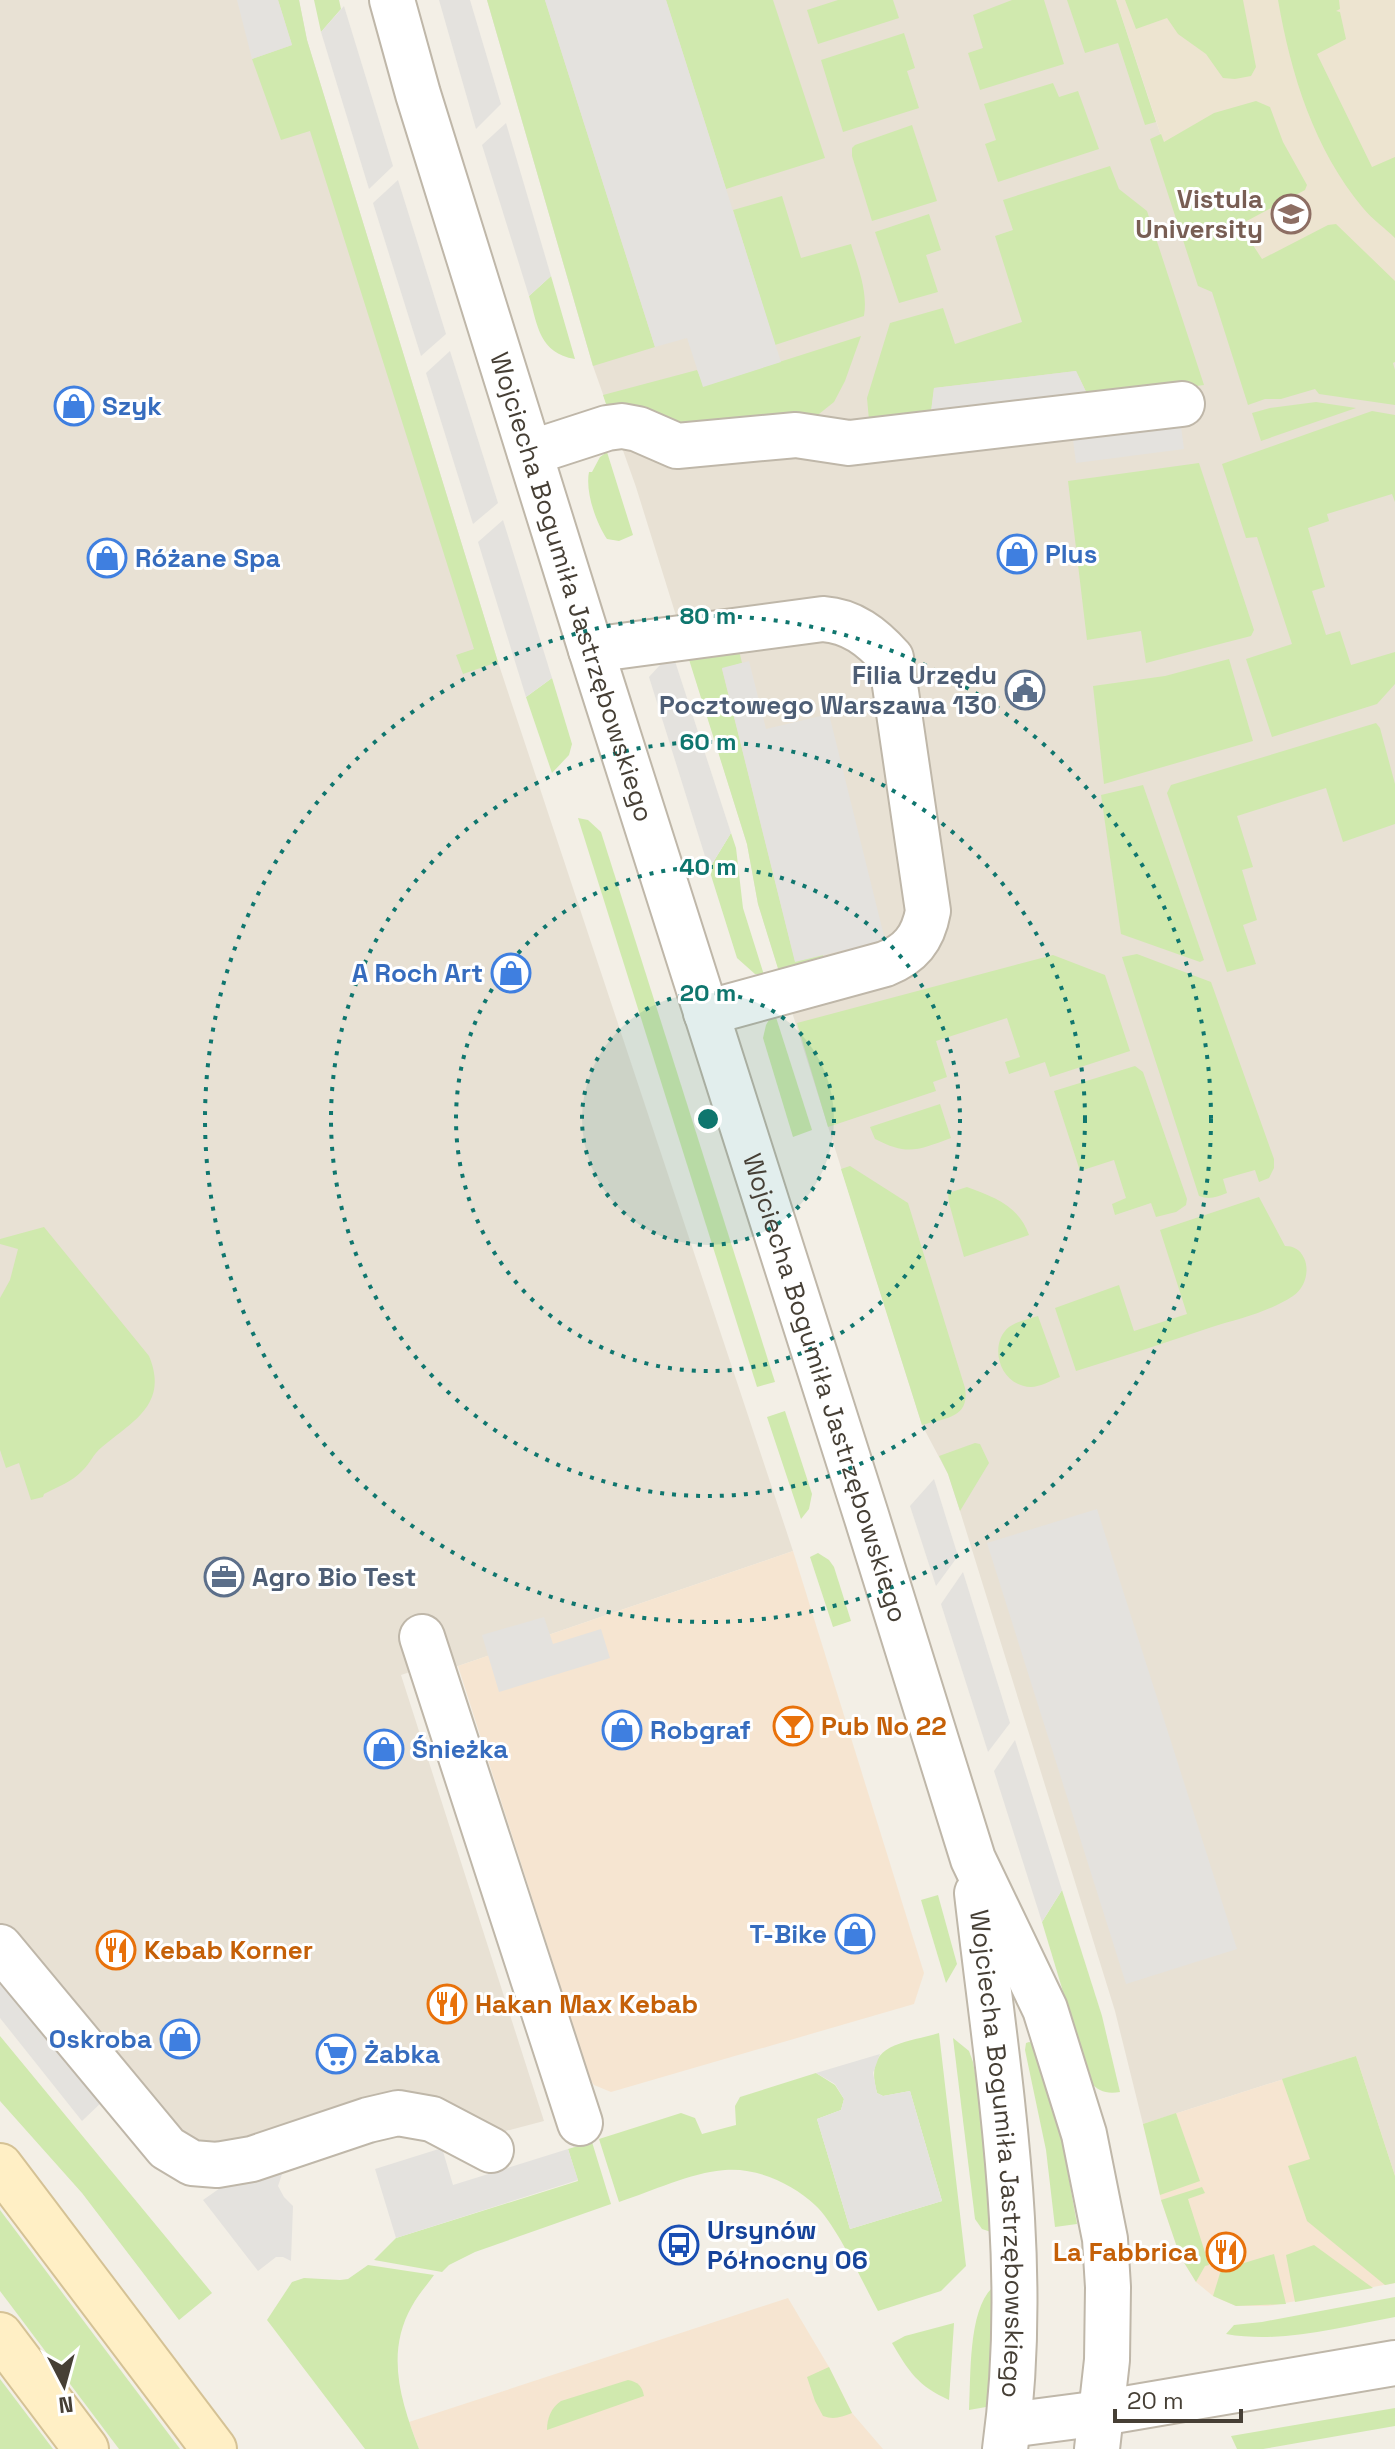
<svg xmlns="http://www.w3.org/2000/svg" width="1395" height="2449" font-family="'Space Grotesk',sans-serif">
	<rect width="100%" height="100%" fill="#f3efe6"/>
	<g fill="#e8e1d4">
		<path d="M0,0H299L307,40L498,662L793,1551L458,1666L421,1678L419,1669L401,1675L544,2121L498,2133L434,2097L396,2089L232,2146L202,2150L166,2134L0,1928Z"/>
		<path d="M487,0H1116L1163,142L1315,388L1395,362V2176L1356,2056L1143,2124L1115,2011L960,1511L948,1474L922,1425L758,904L747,844L636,487L593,366Z"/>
	</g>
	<g fill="#f6e5d1">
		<path d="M793,1551L924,1973L914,2004L611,2092L594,2085L590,2079L458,1666Z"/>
		<path d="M1356,2056L1395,2176V2283L1268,2306H1236L1213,2296L1196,2282L1180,2256L1161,2200L1143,2124Z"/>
		<path d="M788,2298L829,2367L852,2413L883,2449H419L409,2422Z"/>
	</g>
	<path fill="#ede4d0" d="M1116,0H1395V362L1315,388L1163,142Z"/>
	<g fill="#d0e9ae">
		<path d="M278,0H299L307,40L498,662L463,674L456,655L474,649L310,131L281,140L252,59L292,45Z"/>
		<path d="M314,0H339L341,9L321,32Z"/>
		<path d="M487,0H545L655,347L593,366Z"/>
		<path d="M666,0H773L825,158L726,189Z"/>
		<path d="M838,0H893L899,18L818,44L807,10Z"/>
		<path d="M1012,0H1044L1064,64L980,90L968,53L983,48L973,15Z"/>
		<path d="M1067,0H1116L1156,122L1145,125L1118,43L1085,53Z"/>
		<path d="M1125,0H1243L1256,67L1251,76L1235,79L1223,78L1206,54L1178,34L1167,18L1136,29Z"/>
		<path d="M1278,0H1339L1340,9L1336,11L1340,12L1346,39L1317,54L1372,167L1395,157V238C1385,228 1372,219 1363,208C1314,149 1291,75 1278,0Z"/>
		<path d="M904,33L915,68L907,71L919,108L843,132L821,60Z"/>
		<path d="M1053,83L1059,97L1078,91L1099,149L998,182L985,144L996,140L984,104Z"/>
		<path d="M1256,101L1270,107L1283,142L1307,185L1305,190L1243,223L1249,239L1262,259L1328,225L1336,224L1395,281V362L1393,363L1395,370V405L1319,394L1315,389L1281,399H1265L1248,405L1212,292L1198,286L1150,139L1161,134L1164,142L1214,113Z"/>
		<path d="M912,125L937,201L872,221L852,156V148L855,145Z"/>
		<path d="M1110,166L1119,189L1147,211L1204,385L1090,400L1076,371L934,388L930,420H869L867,398L890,323L943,308L955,344L1022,322L995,236L1013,230L1003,200Z"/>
		<path d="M782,196L801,258L851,244C858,268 868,291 864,316L775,345L733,210Z"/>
		<path d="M929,214L941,250L926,255L938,292L899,303L875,232Z"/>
		<path d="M551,276L575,359C539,353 538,326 529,296Z"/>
		<path d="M861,336L845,381L834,402L814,418L713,433L609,413L603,395L697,370L704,386Z"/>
		<path d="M1316,402L1356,408L1261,441L1252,413L1270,408Z"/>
		<path d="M1372,411L1395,415V502L1392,494L1327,514L1329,521L1308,528L1325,587L1312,591L1326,635L1340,631L1351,665L1395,652V684L1377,704L1272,737L1246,659L1292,644L1257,537L1246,538L1222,464Z"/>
		<path d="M607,452L633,535L619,541L607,539C596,523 585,491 589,472H592L600,457Z"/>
		<path d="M1199,463L1254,630L1251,636L1146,663L1141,631L1087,640L1068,481Z"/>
		<path d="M738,646L742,663L722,669L795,961L823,955L824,962L780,975L758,904L747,844L686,650Z"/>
		<path d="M1229,659L1253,741L1104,784L1093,686L1165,676Z"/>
		<path d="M552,678L572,744L569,755L552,773L526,697Z"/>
		<path d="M1376,723L1380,728L1395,784V824L1343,842L1326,788L1237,816L1253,867L1242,870L1257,920L1243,925L1256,964L1227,972L1167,793L1171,785Z"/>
		<path d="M1143,785L1204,960L1200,962L1121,934L1101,795Z"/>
		<path d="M578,818L588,820L601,832L775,1382L757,1387Z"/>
		<path d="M731,833L736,848L743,908L764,975L755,974L737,958L709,869Z"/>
		<path d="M1137,954L1211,982L1274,1159V1168L1269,1178L1259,1182L1255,1170L1223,1179L1227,1193C1216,1197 1210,1200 1199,1196L1122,957Z"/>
		<path d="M1053,955L1105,975L1130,1051L1050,1077L1045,1062L1009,1074L1005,1062L1020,1057L1007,1018L936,1041L947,1077L933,1082L936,1091L828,1127L797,1023Z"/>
		<path d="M774,1011L812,1130L793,1137L763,1038L766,1025Z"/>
		<path d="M1135,1066L1143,1072L1187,1199L1186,1205L1176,1212L1156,1217L1151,1203L1115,1215L1112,1204L1126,1198L1114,1160L1080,1171L1054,1091Z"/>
		<path d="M940,1104L951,1138C918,1150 908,1156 875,1139L870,1127Z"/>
		<path d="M850,1166L908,1203L965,1388C970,1418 945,1418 922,1425L841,1169Z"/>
		<path d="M967,1187C994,1197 1019,1206 1029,1235L964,1257L949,1203L948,1193Z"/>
		<path d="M1259,1197L1285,1246C1293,1246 1300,1249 1304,1258C1310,1271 1305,1288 1293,1296C1269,1312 1238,1319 1212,1327C1167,1342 1122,1357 1076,1371L1055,1308L1119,1285L1134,1331L1187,1314L1160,1230Z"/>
		<path d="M44,1227L149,1356C169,1404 133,1421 102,1447C93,1454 90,1464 82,1471C72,1482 57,1487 44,1494L43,1497L31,1500L19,1463L6,1468L0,1450V1298L10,1280L18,1249L0,1244V1239Z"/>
		<path d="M1038,1316L1060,1377C1052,1380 1040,1387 1031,1387C999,1386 988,1344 1009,1327C1017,1321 1029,1319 1038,1316Z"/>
		<path d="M785,1411L812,1494L809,1509L801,1519L767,1417Z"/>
		<path d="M975,1443L980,1444L989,1463L960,1511L948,1474L939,1456Z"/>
		<path d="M818,1553L829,1560L834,1567L851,1621L833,1627L810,1557Z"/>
		<path d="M1062,1890L1102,2016L1120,2092C1107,2094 1098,2092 1090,2081L1042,1922Z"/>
		<path d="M938,1895L957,1964L946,1983L921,1900Z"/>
		<path d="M939,2033L966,2266L941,2291L878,2311C863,2283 836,2224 815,2205C793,2184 756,2167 725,2170C689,2173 653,2191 619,2202L599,2139L681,2113L695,2118L702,2134L736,2125L735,2106L740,2097L816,2073L835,2085L844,2099L841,2110L817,2119L850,2229L942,2201L910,2091L883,2096L877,2093C863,2043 902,2044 939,2033Z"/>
		<path d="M0,2036L212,2293L179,2320L82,2193L0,2101Z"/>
		<path d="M953,2038L969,2051L973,2062L985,2129L994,2233L982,2229L975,2219Z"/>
		<path d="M1029,2042L1034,2043L1058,2118L1077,2224L1055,2227L1046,2150L1025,2050L1026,2043Z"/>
		<path d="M1356,2056L1395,2176V2283L1385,2285L1307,2221L1288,2166L1310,2159L1282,2079Z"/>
		<path d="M1176,2113L1200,2181L1160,2195L1143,2124Z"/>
		<path d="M592,2142L611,2204L475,2252L449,2265L442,2272L374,2260L396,2238L578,2181L568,2149Z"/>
		<path d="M1202,2187L1205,2193L1188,2199L1209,2265L1205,2266L1196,2282L1180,2256L1161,2200Z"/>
		<path d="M0,2210L180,2449H119L0,2291Z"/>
		<path d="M1314,2245L1373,2288L1295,2302L1286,2255Z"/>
		<path d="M1274,2254L1286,2304L1236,2306L1213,2296L1221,2270Z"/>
		<path d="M368,2265L434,2275C427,2285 418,2295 412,2306C385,2353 401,2402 419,2449H365L267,2320L292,2282L304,2278L340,2280L348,2279Z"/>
		<path d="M992,2288L990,2370L986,2407L969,2410C971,2377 968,2311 992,2288Z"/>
		<path d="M1395,2297V2317C1340,2327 1282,2344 1226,2334L1234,2325L1262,2322Z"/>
		<path d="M954,2323L949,2400C918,2386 909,2372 892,2343L905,2336Z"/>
		<path d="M829,2367L852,2413C841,2417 834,2420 823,2416L815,2401L807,2377Z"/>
		<path d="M0,2379L53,2449H0Z"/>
		<path d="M628,2380C638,2382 642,2386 644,2396L547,2430C547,2418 551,2408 561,2401Z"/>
		<path d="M1395,2408V2426L1263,2449H1237L1231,2436Z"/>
	</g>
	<g fill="#e4e2de">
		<path d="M237,0H278L292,45L252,59Z"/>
		<path d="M439,0H470L501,104L476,129Z"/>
		<path d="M545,0H666L781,362L703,387L687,338L655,347Z"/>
		<path d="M344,6L393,166L369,189L321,32Z"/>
		<path d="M506,123L551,276L529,296L482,145Z"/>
		<path d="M398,180L446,334L421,356L373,203Z"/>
		<path d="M450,351L498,503L473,524L426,373Z"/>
		<path d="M1076,371L1090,400L930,420L934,388Z"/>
		<path d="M1180,419L1184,449L1076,463L1072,432Z"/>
		<path d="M503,520L552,678L526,697L478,542Z"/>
		<path d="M672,652L731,833L709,869L649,677Z"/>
		<path d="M749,661L766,729L829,714L885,940L795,962L722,668Z"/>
		<path d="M934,1479L958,1556L936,1586L910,1506Z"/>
		<path d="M1097,1509L1237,1949L1126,1984L987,1543Z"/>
		<path d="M963,1572L1010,1723L988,1752L941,1604Z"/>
		<path d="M544,1617L553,1644L601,1629L610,1658L499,1692L482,1635Z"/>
		<path d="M1015,1740L1062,1890L1042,1922L994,1771Z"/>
		<path d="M0,1972L106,2098L82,2121L0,2018Z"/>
		<path d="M880,2054L873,2073L877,2093L883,2096L910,2091L942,2201L850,2229L817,2119L841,2110L844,2099L835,2084L816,2073Z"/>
		<path d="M442,2148L453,2185L568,2149L578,2180L396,2238L375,2169Z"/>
		<path d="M285,2165L278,2186L284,2197L293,2206L291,2261L283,2257H276L258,2271L203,2200L233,2179Z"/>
	</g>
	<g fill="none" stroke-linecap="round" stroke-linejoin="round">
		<defs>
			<g id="minor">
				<path d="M530,453L607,428L622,426L638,429L677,446L796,435L849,443L1182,404"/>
				<path d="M591,650L823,619C852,621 872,637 891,658L928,911C923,939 910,954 885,964L706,1013"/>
				<path d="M422,1637L580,2123"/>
				<path d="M0,1947L167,2148L192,2163L217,2165L252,2159L368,2120L398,2113L432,2119L491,2150"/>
			</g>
			<g id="tertiary">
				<path id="s1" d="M392,0L418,94L591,650L866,1515L973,1859L1045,2009L1084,2134L1105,2239L1108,2287L1107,2360L1097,2449"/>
				<path id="s2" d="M977,1893C998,2078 1031,2263 1005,2449"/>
				<path d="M1009,2425L1101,2413L1395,2363"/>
			</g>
			<g id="secondary">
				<path d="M0,2166L214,2449"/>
				<path d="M0,2335L86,2449"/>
			</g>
		</defs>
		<use href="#minor" stroke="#bfb7a9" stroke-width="48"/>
		<use href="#tertiary" stroke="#bfb7a9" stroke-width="48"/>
		<use href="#secondary" stroke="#d5c295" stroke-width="48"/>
		<use href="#minor" stroke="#fff" stroke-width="44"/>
		<use href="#tertiary" stroke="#fff" stroke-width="44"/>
		<use href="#secondary" stroke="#ffefc5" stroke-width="44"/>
	</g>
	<circle cx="708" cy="1119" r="126" fill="#0f766e" fill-opacity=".12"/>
	<g fill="none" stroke="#0f766e" stroke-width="4" stroke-dasharray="4 8">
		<circle cx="708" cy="1119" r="126"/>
		<circle cx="708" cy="1119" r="252"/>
		<circle cx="708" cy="1119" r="377"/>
		<circle cx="708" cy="1119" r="503"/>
	</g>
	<defs>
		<symbol id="university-ring" viewBox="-11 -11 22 22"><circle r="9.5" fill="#fff" stroke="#8d6e63" stroke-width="1.5"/><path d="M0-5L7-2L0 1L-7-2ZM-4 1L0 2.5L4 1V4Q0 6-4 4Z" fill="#8d6e63"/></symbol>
		<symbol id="shop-ring" viewBox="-11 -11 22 22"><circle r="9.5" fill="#fff" stroke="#3f7fe0" stroke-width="1.5"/><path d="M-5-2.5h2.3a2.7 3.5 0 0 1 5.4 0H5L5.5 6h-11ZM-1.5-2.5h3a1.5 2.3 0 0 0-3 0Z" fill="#3f7fe0"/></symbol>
		<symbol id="civic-ring" viewBox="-11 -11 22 22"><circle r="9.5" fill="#fff" stroke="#5c6f8a" stroke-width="1.5"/><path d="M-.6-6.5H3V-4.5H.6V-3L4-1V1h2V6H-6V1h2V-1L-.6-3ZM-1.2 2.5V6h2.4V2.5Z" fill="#5c6f8a"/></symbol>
		<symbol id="office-ring" viewBox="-11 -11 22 22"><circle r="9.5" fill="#fff" stroke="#5c6f8a" stroke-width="1.5"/><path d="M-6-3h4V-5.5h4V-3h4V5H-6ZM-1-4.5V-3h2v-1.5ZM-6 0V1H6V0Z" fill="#5c6f8a"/></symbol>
		<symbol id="bar-ring" viewBox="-11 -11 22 22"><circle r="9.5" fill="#fff" stroke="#e8710a" stroke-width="1.5"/><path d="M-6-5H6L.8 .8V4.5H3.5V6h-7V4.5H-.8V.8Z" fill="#e8710a"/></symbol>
		<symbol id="restaurant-ring" viewBox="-11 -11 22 22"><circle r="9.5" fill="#fff" stroke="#e8710a" stroke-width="1.5"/><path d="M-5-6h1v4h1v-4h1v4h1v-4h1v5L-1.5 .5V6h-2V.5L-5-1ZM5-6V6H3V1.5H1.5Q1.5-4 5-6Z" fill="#e8710a"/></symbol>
		<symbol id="supermarket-ring" viewBox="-11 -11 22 22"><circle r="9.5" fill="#fff" stroke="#3f7fe0" stroke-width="1.5"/><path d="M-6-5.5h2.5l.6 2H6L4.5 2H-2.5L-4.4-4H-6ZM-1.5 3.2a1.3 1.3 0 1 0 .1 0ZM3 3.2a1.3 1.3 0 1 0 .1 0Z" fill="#3f7fe0"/></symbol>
		<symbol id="bus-ring" viewBox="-11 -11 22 22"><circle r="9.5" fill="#fff" stroke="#1a4fb4" stroke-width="1.5"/><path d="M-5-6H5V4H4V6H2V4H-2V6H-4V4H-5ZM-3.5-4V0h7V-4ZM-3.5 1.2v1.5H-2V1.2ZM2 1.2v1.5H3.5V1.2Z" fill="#1a4fb4"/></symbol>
	</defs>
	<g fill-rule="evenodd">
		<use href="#university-ring" x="1269" y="192" width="44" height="44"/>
		<use href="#shop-ring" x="52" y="384" width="44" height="44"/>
		<use href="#shop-ring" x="995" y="532" width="44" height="44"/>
		<use href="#shop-ring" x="85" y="536" width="44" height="44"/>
		<use href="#civic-ring" x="1003" y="668" width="44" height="44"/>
		<use href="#shop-ring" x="489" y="951" width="44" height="44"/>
		<use href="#office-ring" x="202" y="1555" width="44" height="44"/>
		<use href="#bar-ring" x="771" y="1704" width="44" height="44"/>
		<use href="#shop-ring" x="600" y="1708" width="44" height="44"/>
		<use href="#shop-ring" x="362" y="1727" width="44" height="44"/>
		<use href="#shop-ring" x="833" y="1912" width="44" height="44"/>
		<use href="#restaurant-ring" x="94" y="1928" width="44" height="44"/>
		<use href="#restaurant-ring" x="425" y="1982" width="44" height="44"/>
		<use href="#shop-ring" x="158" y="2017" width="44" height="44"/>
		<use href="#supermarket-ring" x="314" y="2032" width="44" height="44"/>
		<use href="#bus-ring" x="657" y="2223" width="44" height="44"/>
		<use href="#restaurant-ring" x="1204" y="2230" width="44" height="44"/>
	</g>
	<g text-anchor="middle" stroke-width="6" stroke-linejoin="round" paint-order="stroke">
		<g font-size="26" font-weight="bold" fill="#785e54" stroke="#fff" text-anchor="end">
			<text x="1263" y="208">Vistula<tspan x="1263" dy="30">University</tspan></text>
		</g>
		<g font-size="26" font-weight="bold" fill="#366cbe" stroke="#fff" text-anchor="start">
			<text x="102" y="415">Szyk</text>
			<text x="1045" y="563">Plus</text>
			<text x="135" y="567">Różane Spa</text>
			<text x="483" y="982" text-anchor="end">A Roch Art</text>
			<text x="650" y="1739">Robgraf</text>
			<text x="412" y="1758">Śnieżka</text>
			<text x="827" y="1943" text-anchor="end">T-Bike</text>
			<text x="152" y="2048" text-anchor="end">Oskroba</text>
			<text x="364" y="2063">Żabka</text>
		</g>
		<g font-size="26" fill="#463f35" stroke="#fff">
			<text dy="9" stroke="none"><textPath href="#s1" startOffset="614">Wojciecha Bogumiła Jastrzębowskiego</textPath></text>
			<text dy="9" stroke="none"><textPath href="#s1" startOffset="1454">Wojciecha Bogumiła Jastrzębowskiego</textPath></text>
			<text dy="9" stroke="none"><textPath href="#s2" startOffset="262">Wojciecha Bogumiła Jastrzębowskiego</textPath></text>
		</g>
		<g font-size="26" font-weight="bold" fill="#4e5e75" stroke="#fff" text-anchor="end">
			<text x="997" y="684">Filia Urzędu<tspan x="997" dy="30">Pocztowego Warszawa 130</tspan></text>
			<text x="252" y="1586" text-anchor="start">Agro Bio Test</text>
		</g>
		<g font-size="26" font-weight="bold" fill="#c56008" stroke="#fff" text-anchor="start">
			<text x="821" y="1735">Pub No 22</text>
			<text x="144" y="1959">Kebab Korner</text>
			<text x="475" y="2013">Hakan Max Kebab</text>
			<text x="1198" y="2261" text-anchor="end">La Fabbrica</text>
		</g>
		<g font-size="26" font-weight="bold" fill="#164399" stroke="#fff" text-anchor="start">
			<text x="707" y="2239">Ursynów<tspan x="707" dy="30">Północny 06</tspan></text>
		</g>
	</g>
	<circle cx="708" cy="1119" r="12" fill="#0f766e" stroke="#fff" stroke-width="4"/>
	<g font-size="24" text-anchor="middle" font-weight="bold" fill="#0f766e" stroke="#fff" stroke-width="6" stroke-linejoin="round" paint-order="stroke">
		<text x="708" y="624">80 m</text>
		<text x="708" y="750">60 m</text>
		<text x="708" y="875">40 m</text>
		<text x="708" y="1001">20 m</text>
	</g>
	<g transform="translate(64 2385) rotate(174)" stroke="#ffffff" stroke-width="6" paint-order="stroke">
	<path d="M0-6L14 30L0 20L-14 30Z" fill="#463f35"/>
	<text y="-12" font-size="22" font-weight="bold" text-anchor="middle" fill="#463f35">N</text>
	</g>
	<path d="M1115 2409v12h126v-12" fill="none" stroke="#463f35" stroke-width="4"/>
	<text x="1127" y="2409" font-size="24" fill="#463f35" stroke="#ffffff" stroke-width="6" paint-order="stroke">20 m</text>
</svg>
